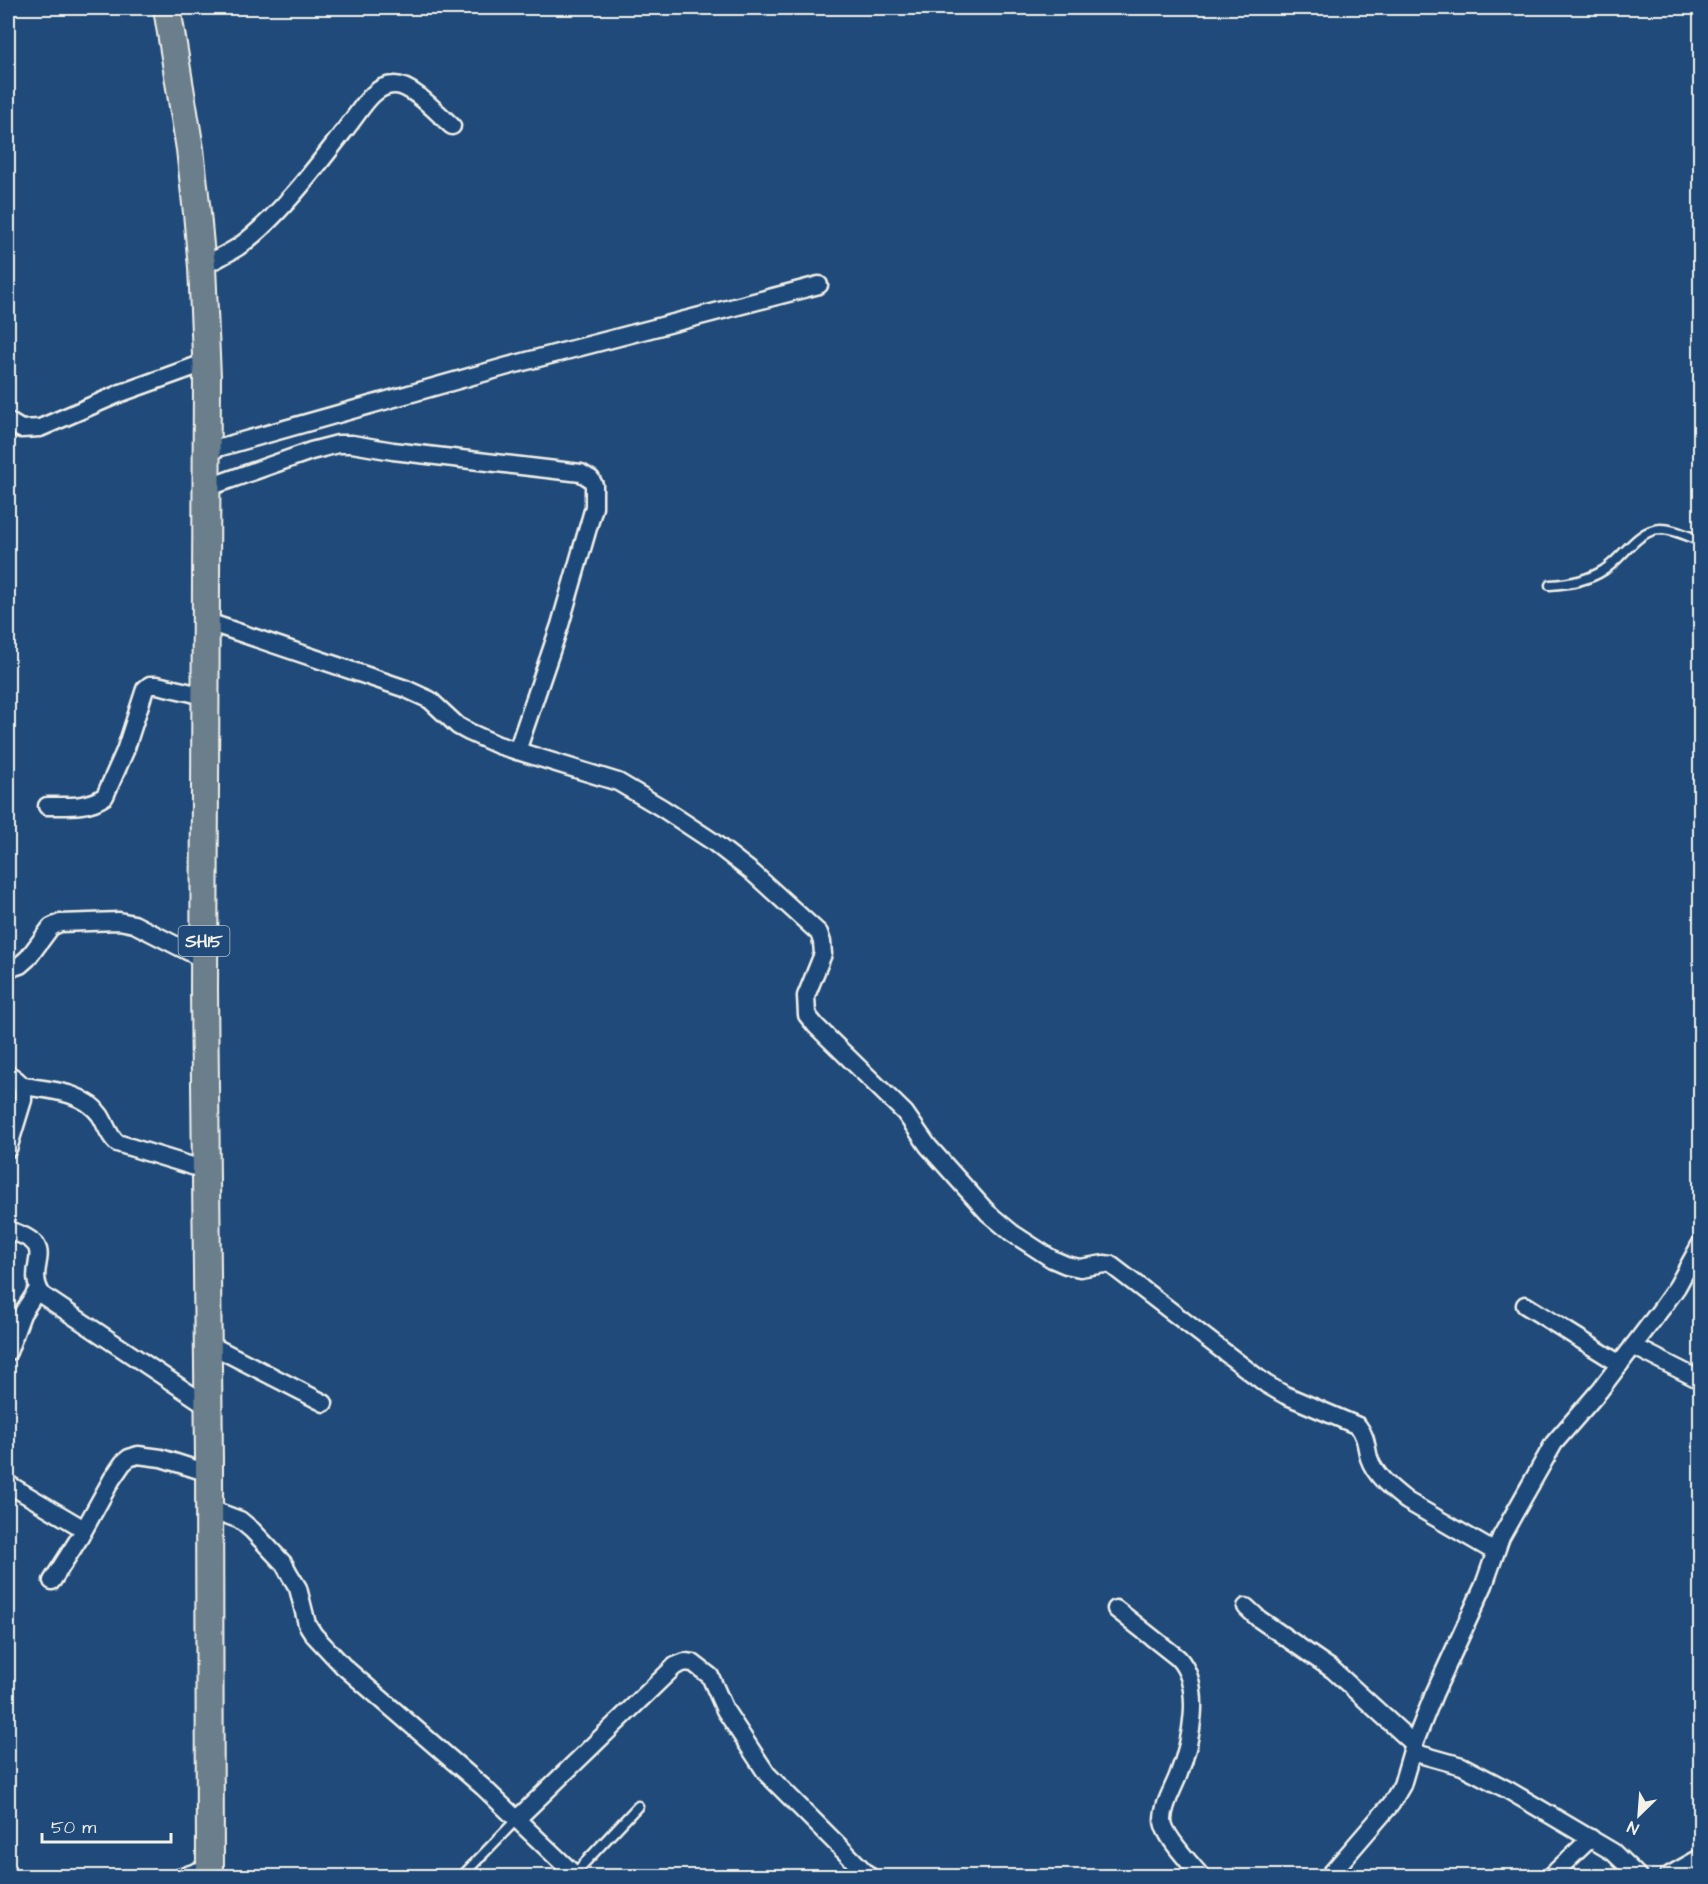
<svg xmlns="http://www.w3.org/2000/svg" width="1708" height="1884" font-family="'Architects Daughter',sans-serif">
	<rect width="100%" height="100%" fill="#1f4a7a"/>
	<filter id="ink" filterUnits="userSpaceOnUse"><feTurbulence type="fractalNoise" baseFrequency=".0167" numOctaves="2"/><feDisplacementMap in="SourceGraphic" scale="12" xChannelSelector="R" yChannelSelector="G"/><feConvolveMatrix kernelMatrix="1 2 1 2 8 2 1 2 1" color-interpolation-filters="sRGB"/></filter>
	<g filter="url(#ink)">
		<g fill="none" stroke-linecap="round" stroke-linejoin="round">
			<defs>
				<g id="lane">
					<path d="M1550,585C1569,584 1587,581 1604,570C1622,559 1637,530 1660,529C1674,529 1688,536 1700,541"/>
					<path d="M574,1874L638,1806"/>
					<path d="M173,1876L206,1864"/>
					<path d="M462,1876L517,1819"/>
				</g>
				<g id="street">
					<path d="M202,267C214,260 227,254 238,247C278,219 321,161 351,122C362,108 374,85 394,85C412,84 439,115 452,126"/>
					<path d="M8,421L21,429L40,428L121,393L207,362"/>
					<path d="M207,451L508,366L819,285"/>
					<path d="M206,488L311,451L338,444H352L393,451L581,473L591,479L594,485V507L560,625L517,751"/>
					<path d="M205,621L406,689L430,700L458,726L469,732L498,745L618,782L662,808L712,841L753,873L819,933L822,942L823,954L806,996L807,1015L816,1026L905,1113L928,1146L988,1213L1012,1233L1052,1259L1066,1265L1080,1268L1104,1264L1111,1265L1266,1384L1285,1395L1358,1426C1366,1436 1366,1446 1369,1458C1375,1476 1393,1490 1407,1501L1495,1552"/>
					<path d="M47,806C66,806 89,808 105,796L125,751L145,689L150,685H157L205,696"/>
					<path d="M8,969L20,965L28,958L51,927L60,923L119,921L134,924L203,959"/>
					<path d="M8,1074C20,1081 24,1085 23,1100L8,1149"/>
					<path d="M23,1086C49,1090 83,1091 100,1115C106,1124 108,1135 117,1143L205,1170"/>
					<path d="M8,1230C64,1247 22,1264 42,1295L208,1406"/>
					<path d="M1525,1305L1620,1364"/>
					<path d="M207,1343L324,1403"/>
					<path d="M1633,1346L1700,1380"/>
					<path d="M8,1352L22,1314L38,1289"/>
					<path d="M8,1484L84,1529"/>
					<path d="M208,1508L240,1520L252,1530L284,1564L290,1575L298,1588L307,1624L314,1635L343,1666L483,1787L576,1876"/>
					<path d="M52,1581L80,1537L112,1479L123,1463L129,1458L138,1455L161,1458L208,1473"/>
					<path d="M1246,1607L1259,1619L1333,1670L1414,1744"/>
					<path d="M1116,1609L1178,1658C1204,1686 1191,1743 1178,1776C1173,1789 1163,1805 1163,1820C1163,1835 1191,1864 1201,1876"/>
					<path d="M1412,1752L1462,1766L1508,1790L1613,1852L1638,1876"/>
					<path d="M517,1819L675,1666L685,1662L693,1663L710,1676L725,1710L767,1774L869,1876"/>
					<path d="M1329,1876L1391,1804L1402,1785L1414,1744L1434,1694L1484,1585L1501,1537L1554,1443L1600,1390L1662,1308L1677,1287L1700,1245"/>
					<path d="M1551,1876L1591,1838"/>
					<path d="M1668,1876L1700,1858"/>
				</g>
				<path id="primary" d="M167,8L190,149L197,213L202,267L207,377L204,990L209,1459L210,1876"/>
			</defs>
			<use href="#lane" stroke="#f4f1e8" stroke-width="13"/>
			<use href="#street" stroke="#f4f1e8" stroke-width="21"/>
			<use href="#primary" stroke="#f4f1e8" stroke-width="30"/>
			<use href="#lane" stroke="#1f4a7a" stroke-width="8"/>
			<use href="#street" stroke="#1f4a7a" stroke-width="16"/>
			<use href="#primary" stroke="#6b7e8b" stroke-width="26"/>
		</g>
	</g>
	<g text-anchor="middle" stroke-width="5" stroke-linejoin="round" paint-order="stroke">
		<rect fill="#1f4a7a" stroke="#b4bfc7" stroke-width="1.5" x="178.5" y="926" width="51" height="30" rx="4.5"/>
		<g font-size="18" font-weight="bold" fill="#f4f1e8">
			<text x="204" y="947">SH15</text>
		</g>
	</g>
	<rect width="1708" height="1884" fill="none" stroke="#1f4a7a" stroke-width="30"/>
	<rect x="15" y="15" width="1678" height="1854" fill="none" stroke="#f4f1e8" stroke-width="2" filter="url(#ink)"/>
	<g transform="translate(1639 1815) rotate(205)" stroke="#1f4a7a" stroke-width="4.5" paint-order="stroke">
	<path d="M0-4.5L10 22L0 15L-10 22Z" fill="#f4f1e8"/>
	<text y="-9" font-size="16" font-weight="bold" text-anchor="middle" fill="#f4f1e8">N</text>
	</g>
	<path d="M42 1833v9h129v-9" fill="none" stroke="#f4f1e8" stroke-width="3"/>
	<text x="51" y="1833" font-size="18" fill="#f4f1e8" stroke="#1f4a7a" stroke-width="4.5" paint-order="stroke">50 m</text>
</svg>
